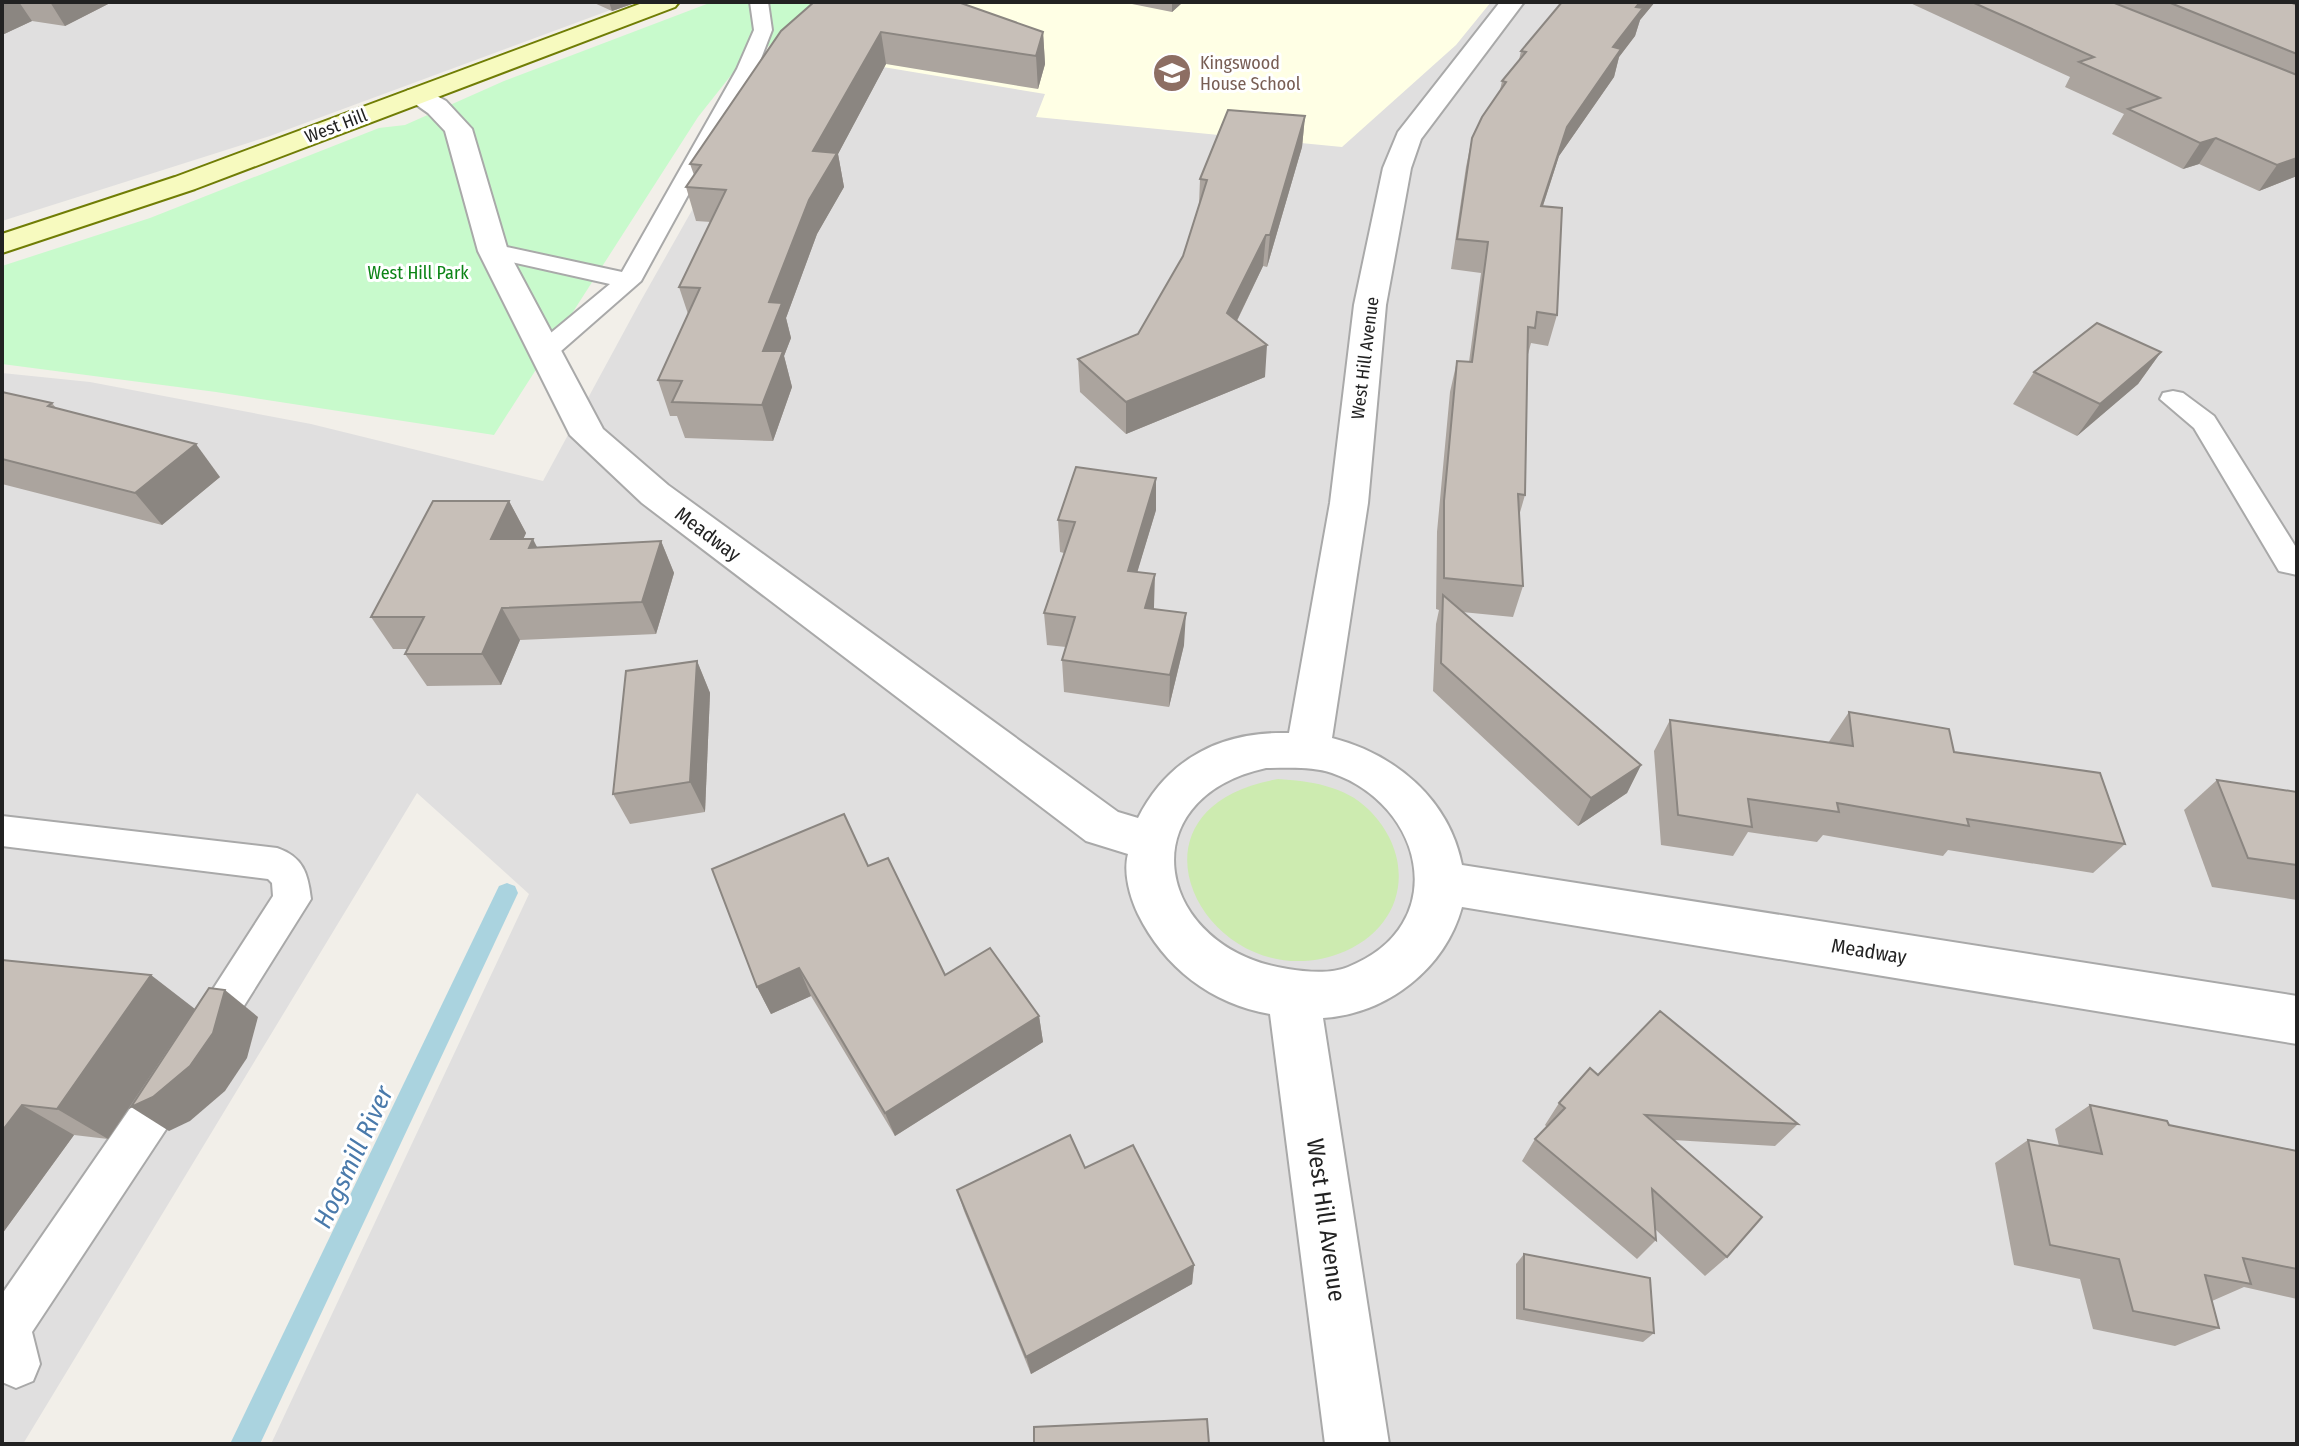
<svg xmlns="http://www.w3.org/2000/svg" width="2299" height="1446" font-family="'Fira Sans Condensed',sans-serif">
	<rect width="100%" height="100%" fill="#f2efe9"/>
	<g fill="#e0dfdf">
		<path d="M2,2H632L270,136L2,221Z"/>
		<path d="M823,2H2297V1444H271L529,894L417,793L23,1444H2V373L90,382L311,424L543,481L639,304L786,44Z"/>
	</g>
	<path fill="#ffffe5" d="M835,2H1491L1456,45L1342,147L1036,117L1045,94L793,52Z"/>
	<path fill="#cdebb0" d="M1278,779C1310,781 1345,786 1368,809C1419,859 1405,930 1338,954C1210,1000 1105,809 1278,779Z"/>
	<path fill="#c8facc" d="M712,2H813L769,46L740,64L698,117L494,435L216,392L2,364V266L150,218L379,128L405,125L504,81Z"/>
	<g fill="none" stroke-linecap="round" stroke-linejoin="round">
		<path fill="#aad3df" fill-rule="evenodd" d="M507,883L515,886L518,893L260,1444H230L499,886Z"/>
		<defs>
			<g id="lane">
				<path d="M750,2H768L772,30L757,69L641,281L553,358H535L531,352L535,346L610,284L485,256L481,251L485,246L493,244L622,272L737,69L754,30Z"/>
				<path d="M2173,391L2183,393L2214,416L2297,549V575L2279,571L2194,428L2160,399L2163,393Z"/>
				<path d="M2,816L277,848C303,857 308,873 311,899L220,1044L206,1050L192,1044L186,1031L273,896L272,883L268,879L2,846Z"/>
				<path d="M175,1059L190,1065L196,1079L190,1093L32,1332L40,1364L33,1381L16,1388L2,1382V1294L160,1065Z"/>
			</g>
			<path id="street" d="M1500,2H1524L1421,139L1411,168L1386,305L1368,503L1332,738C1395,754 1449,799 1462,865L2297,996V1044L1462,907C1445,969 1387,1014 1323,1018L1389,1444H1325L1270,1014C1211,1004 1164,967 1138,914C1130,897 1123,873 1128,854L1086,841L642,503L570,435L478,251L445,131L428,113L404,96L408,90H426L446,101L472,129L508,251L603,429L668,485L1118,812L1138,818C1168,758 1222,731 1289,733L1330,503L1354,305L1383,168L1398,132ZM1266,768C1287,768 1312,766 1332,773C1425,805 1452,926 1348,967C1331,974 1306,972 1288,969C1156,949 1126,799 1266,768Z"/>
			<path id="secondary" d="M645,2H679L675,7L195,189L2,253V234L175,177Z"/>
		</defs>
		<use href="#lane" stroke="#a9a9a9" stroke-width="4"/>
		<use href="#street" stroke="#a9a9a9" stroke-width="4"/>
		<use href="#secondary" stroke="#707d05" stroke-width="4"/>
		<use href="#lane" fill="#fff" fill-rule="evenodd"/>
		<use href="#street" fill="#fff" fill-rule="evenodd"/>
		<use href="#secondary" fill="#f7fabf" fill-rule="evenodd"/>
	</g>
	<g fill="#aba49e">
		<path d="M2,2H112L65,26L32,21L2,35Z"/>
		<path d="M592,2H638L612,11Z"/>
		<path d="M1122,2H1183L1172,12Z"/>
		<path d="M1562,2H1655L1640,20L1635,36L1619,57L1614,77L1559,156L1543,206L1557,315L1548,346L1531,343L1527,358L1525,495L1519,516L1523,586L1513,617L1462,612L1641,765L1627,793L1578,826L1433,691L1436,624L1439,610L1436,609L1437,532L1450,392L1457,361L1469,362L1481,273L1451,269L1466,167L1472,138L1500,90L1502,81L1519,60L1521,51Z"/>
		<path d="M1908,2H2290L2297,5V176L2259,191L2199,164L2183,169L2112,134L2124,114L2065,87L2070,77Z"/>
		<path d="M781,31L1043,32L1045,64L1038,89L886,64L838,154L844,187L817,234L786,318L791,338L784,356L792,387L773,441L685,438L677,416H670L658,380L688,314L679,287L711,222L696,221L686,187L694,175L690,164Z"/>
		<path d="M1305,116L1302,147L1267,267L1263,266L1237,321L1265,377L1126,434L1080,392L1078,359L1138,334L1183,256L1199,204L1200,179Z"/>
		<path d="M2161,352L2138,384L2077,436L2013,404L2034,372Z"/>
		<path d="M2,392L52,403L56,408L220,477L162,525L2,484Z"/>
		<path d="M509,501L526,533L523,539L537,547L661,541L674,573L656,634L520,640L501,685L427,686L405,654L408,649H393L371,617Z"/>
		<path d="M1156,510L1137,572L1154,607V609L1184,645L1169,707L1064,692L1062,660L1066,647L1047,645L1044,613L1064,553L1060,552L1058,520Z"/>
		<path d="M697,661L710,693L705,812L630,824L613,794Z"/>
		<path d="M1849,712L1954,752L2125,844L2093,873L1948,850L1943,856L1823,835L1817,842L1748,832L1733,856L1661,845L1654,751L1670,720L1828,743Z"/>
		<path d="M2217,780L2297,792V900L2212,887L2184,810Z"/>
		<path d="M868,866L945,975L1039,1016L1043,1042L895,1136L811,996L771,1014L757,987Z"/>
		<path d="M2,960L195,1009L108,1139L74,1135L2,1234Z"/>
		<path d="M1598,1075L1798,1124L1775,1146L1673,1140L1727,1257L1705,1276L1655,1229L1656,1240L1637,1259L1522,1161L1535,1139L1547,1127L1545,1125L1559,1103Z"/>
		<path d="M2090,1105L2169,1125L2297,1151V1299L2244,1287L2212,1301L2219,1328L2175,1346L2093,1329L2080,1279L2014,1265L1995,1163L2028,1140L2059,1146L2055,1129Z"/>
		<path d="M957,1190L1194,1265L1192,1284L1031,1374L964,1211Z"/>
		<path d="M1524,1254L1654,1333L1643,1342L1516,1319V1264Z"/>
	</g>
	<g fill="#8b8681">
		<path d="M2,2H19L32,21L2,35Z"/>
		<path d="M50,2H112L65,26Z"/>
		<path d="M609,2H638L612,11Z"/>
		<path d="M1172,2H1183L1172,12Z"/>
		<path d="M1640,2H1655L1640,20L1635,36L1619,57L1614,77L1559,156L1533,236L1541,206L1567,127L1636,7Z"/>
		<path d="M881,32L886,64L838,154L844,187L817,234L786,318L791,338L784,356L792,387L773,441L762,405L763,351L769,302L809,200L813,151Z"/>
		<path d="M1043,32L1045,64L1038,89L1036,56Z"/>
		<path d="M1305,116L1302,147L1267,267L1270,235Z"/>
		<path d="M2216,138L2199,164L2183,169L2200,143Z"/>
		<path d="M2297,158V176L2259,191L2277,165Z"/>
		<path d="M1266,235L1263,266L1225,345L1227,313Z"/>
		<path d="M1267,345L1265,377L1126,434V402Z"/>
		<path d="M2161,352L2138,384L2077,436L2100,404Z"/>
		<path d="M196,444L220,477L162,525L135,493Z"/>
		<path d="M1156,478V510L1128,603V571Z"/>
		<path d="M509,501L526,533L509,571L491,539Z"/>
		<path d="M533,539L549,571L529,548Z"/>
		<path d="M661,541L674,573L656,634L642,602Z"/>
		<path d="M1155,574L1154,607L1145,640V608Z"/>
		<path d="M502,608L520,640L501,685L482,654Z"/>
		<path d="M1186,613L1184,645L1169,707L1170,675Z"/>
		<path d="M697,661L710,693L705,812L690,782Z"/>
		<path d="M1641,765L1627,793L1578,826L1591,798Z"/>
		<path d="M799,968L811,996L771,1014L757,987Z"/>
		<path d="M151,975L195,1009L108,1139L57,1109Z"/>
		<path d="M225,990L258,1017L247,1058L225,1091L190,1121L169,1131L131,1107Z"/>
		<path d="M1039,1016L1043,1042L895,1136L885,1113Z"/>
		<path d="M22,1105L74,1135L2,1234V1131Z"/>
		<path d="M1194,1265L1192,1284L1031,1374L1026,1357Z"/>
	</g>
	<g fill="#c7bfb8" stroke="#8b8681" stroke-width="2">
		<path d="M814,2H958L1043,32L1036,56L881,32L813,151L837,153L809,200L769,302L782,303L763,351H783L762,405L672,402L682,381L658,380L700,288L679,287L726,190L686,187L701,165L690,164L781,31Z"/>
		<path d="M1562,2H1640L1636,7L1643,8L1613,47L1621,49L1567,127L1541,206L1562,208L1557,315L1537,312L1535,328L1528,327L1525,495L1518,494L1523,586L1444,578V501L1457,361L1472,362L1488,242L1457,239L1472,138L1482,117L1506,82L1502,81L1526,52L1521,51Z"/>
		<path d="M1972,2H2112L2297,75V158L2277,165L2216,138L2200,143L2128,109L2160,98L2079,62L2094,57Z"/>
		<path d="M2168,2H2290L2297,5V54Z"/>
		<path d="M1228,110L1305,116L1270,235H1266L1227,313L1267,345L1126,402L1078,359L1138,334L1183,256L1207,180L1200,179Z"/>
		<path d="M2097,323L2161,352L2100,404L2034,372Z"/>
		<path d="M2,392L52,403L48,406L196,444L135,493L2,459Z"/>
		<path d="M1076,467L1156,478L1128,571L1155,574L1145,608L1186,613L1170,675L1062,660L1075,617L1044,613L1075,522L1058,520Z"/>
		<path d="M433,501H509L491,539H533L529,548L661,541L642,602L502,608L482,654H405L424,617H371Z"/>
		<path d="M1443,595L1641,765L1591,798L1441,663Z"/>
		<path d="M697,661L690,782L613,794L626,671Z"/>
		<path d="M1849,712L1949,729L1954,752L2100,773L2125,844L1967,819L1969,826L1837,803L1839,812L1748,799L1752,827L1678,815L1670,720L1853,746Z"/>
		<path d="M2217,780L2297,792V865L2248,858Z"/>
		<path d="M844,814L868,866L888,858L945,975L990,948L1039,1016L885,1113L799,968L757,987L712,869Z"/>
		<path d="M2,960L151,975L57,1109L22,1105L2,1131Z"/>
		<path d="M209,988L225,990L213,1033L190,1066L153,1097L131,1107Z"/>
		<path d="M1660,1011L1798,1124L1645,1115L1762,1217L1727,1257L1652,1189L1656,1240L1535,1139L1565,1108L1559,1103L1590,1068L1598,1075Z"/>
		<path d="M2090,1105L2167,1121L2169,1125L2297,1151V1269L2243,1258L2251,1284L2205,1275L2219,1328L2133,1311L2119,1259L2050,1245L2028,1140L2102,1154Z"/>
		<path d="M1070,1135L1085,1168L1133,1145L1194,1265L1026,1357L957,1190Z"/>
		<path d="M1524,1254L1650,1278L1654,1333L1524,1309Z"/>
		<path d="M1207,1419L1209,1444H1034V1427Z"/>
	</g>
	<defs>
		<symbol id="school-disc" viewBox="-11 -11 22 22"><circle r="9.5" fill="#8d6e63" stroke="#fff"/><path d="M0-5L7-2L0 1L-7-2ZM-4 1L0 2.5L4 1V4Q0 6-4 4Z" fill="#fff"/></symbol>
	</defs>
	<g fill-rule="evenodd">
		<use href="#school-disc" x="1150" y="51" width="44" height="44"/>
	</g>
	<g text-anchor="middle" stroke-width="6" stroke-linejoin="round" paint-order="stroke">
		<g font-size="18" fill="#785e54" stroke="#fff" text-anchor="start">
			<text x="1200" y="69">Kingswood<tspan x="1200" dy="21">House School</tspan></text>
		</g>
		<g font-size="18" fill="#222" stroke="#fff">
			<text transform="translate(336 126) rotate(-21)" y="6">West Hill</text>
			<text transform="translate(1365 358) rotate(-83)" y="6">West Hill Avenue</text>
		</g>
		<g font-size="18" fill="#0c8416" stroke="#fff">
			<text x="418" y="279">West Hill Park</text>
		</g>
		<g font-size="20" fill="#222" stroke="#fff">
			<text transform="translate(708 534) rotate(37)" y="7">Meadway</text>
			<text transform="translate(1869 951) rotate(9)" y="7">Meadway</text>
		</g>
		<g font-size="24" fill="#222" stroke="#fff">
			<text transform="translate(1326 1220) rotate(82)" y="8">West Hill Avenue</text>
		</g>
		<g font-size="26" font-style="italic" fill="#4a7aab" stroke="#fff">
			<text transform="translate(353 1157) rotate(-65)" y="9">Hogsmill River</text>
		</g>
	</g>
	<rect width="2299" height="1446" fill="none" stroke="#222222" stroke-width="8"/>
</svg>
